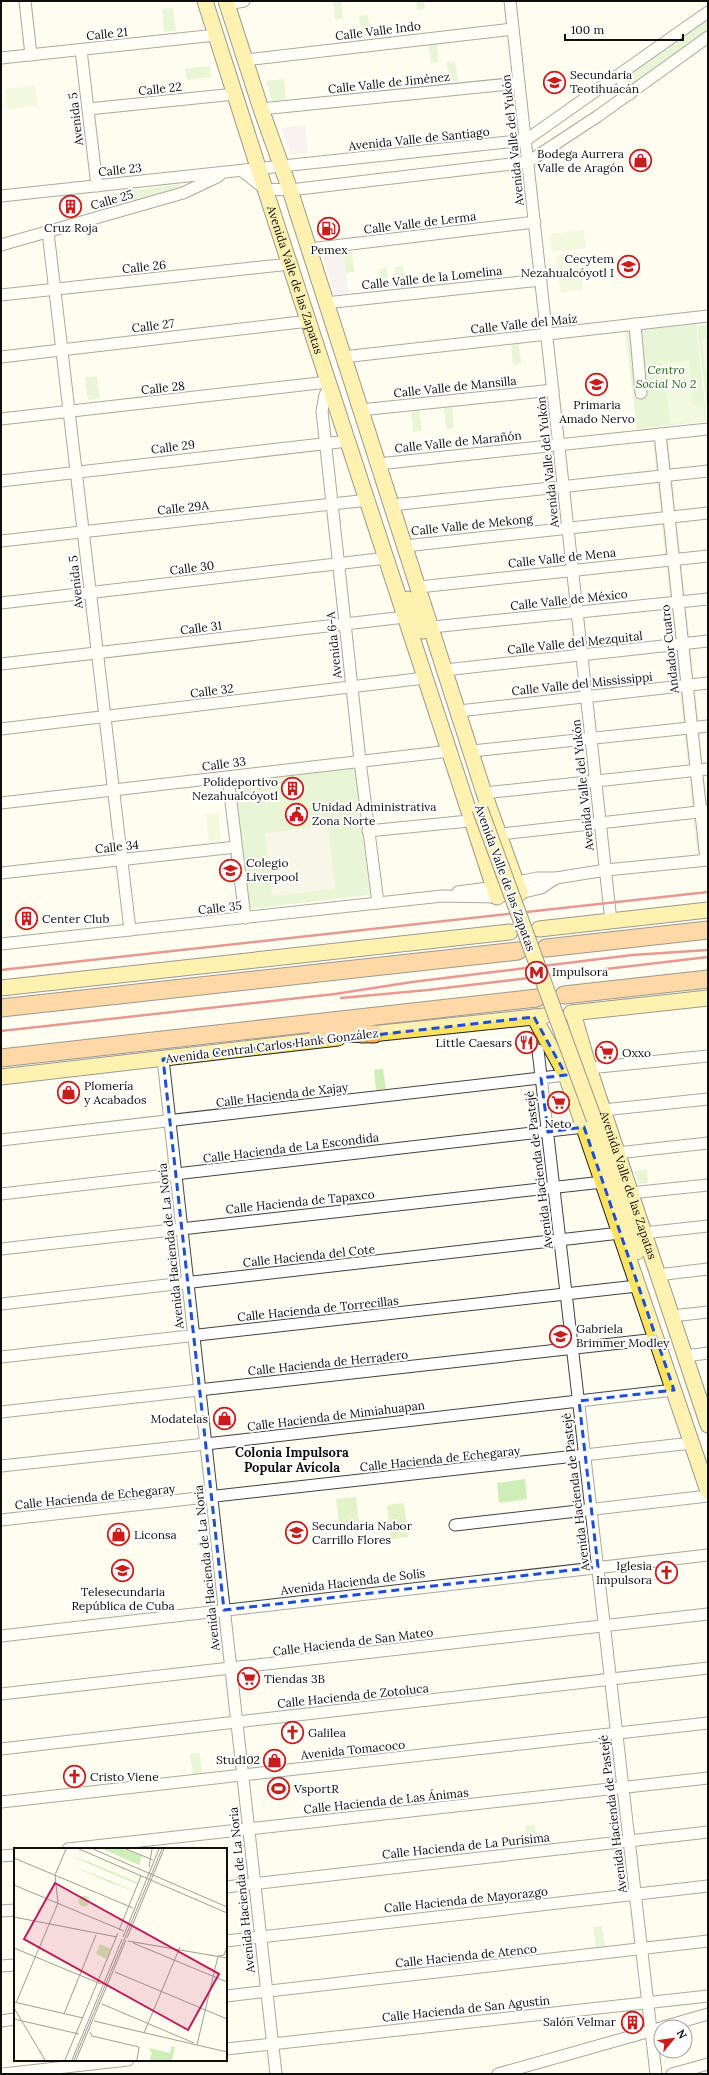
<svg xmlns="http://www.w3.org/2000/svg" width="709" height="2075" font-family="Lora,serif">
	<rect width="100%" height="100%" fill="#fffdf0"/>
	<g fill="#ede2ee">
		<path d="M305,125L308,153L291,154L281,128Z"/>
		<path d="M344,252L348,293L335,295L322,254Z"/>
	</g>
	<g fill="#cfedb6">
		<path d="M333,1H341L343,18L335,19Z"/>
		<path d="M416,1H424L425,9L417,10Z"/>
		<path d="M173,8L176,31L164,32L162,9Z"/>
		<path d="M368,15L370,36L362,37L359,16Z"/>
		<path d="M708,17V32L631,85L626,76Z"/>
		<path d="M437,42L439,62L431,63L428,43Z"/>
		<path d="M455,61L458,81L449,82L447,62Z"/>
		<path d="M209,66L212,77L187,80L185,69Z"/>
		<path d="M284,79L286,100L272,101L266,81Z"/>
		<path d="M179,184L181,186L180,188L111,207L108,194Z"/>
		<path d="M352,251L354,272L346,273L344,252Z"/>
		<path d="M403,266L405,287L397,288L395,267Z"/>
		<path d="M387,268L389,289L381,290L379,269Z"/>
		<path d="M696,324L707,421L637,429L625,332Z"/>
		<path d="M708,324V419L697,326Z"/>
		<path d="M519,344L521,364L513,365L511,345Z"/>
		<path d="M97,376L100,399L88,400L85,377Z"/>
		<path d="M452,407L454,428L446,429L444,408Z"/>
		<path d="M419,411L422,431L413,432L411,412Z"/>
		<path d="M668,438L708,810V850L697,851L653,440Z"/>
		<path d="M355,768L370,895L249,909L234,782Z"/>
		<path d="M383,1069L386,1089L376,1090L374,1070Z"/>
		<path d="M539,1105L541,1115L531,1116L530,1106Z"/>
		<path d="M647,1169L648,1183L639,1184L634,1171Z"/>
		<path d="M525,1479L527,1499L499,1503L497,1483Z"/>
		<path d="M200,1753L202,1773L193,1774L190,1754Z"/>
		<path d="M535,1825L537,1845L528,1846L525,1826Z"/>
		<path d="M602,1926L605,1946L596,1947L593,1927Z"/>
	</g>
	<g fill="#e2f3c8">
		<path d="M35,85L38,106L7,109L5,89Z"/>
		<path d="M584,230L586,248L552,252L550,234Z"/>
		<path d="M578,253L583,290L561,293L556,256Z"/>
		<path d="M708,338V372L706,373L702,339Z"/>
		<path d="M689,360L694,406L703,405L705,420L670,424L663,363Z"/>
		<path d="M218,813L221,841L209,842L206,814Z"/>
		<path d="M356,1497L360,1530L340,1532L336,1499Z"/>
		<path d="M404,1503L408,1537L391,1539L387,1505Z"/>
	</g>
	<path fill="#f0eddd" d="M328,826L335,889L272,896L265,833Z"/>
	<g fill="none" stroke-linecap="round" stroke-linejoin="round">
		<defs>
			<g id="minor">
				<path d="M25,1L31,55"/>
				<path d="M510,1L611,921"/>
				<path d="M227,4L244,1"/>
				<path d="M81,50L97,186"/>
				<path d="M1,58L216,35"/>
				<path d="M245,60L513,29"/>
				<path d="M618,75L630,94"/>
				<path d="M88,109L235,94"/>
				<path d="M261,109L519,83"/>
				<path d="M242,171L265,189L290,190L528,162L598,116L708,37"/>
				<path d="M1,196L526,140L708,12"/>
				<path d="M48,232L130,930"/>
				<path d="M1,245L183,193L219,176"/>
				<path d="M309,249L535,222"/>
				<path d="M1,295L290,264"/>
				<path d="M325,303L541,280"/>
				<path d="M635,324L641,393"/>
				<path d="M1,357L309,321"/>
				<path d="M343,357L708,316"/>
				<path d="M330,386L325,395L322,411L360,761L378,903"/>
				<path d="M360,410L553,390"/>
				<path d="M1,419L328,382"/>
				<path d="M660,434L706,860"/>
				<path d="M378,464L708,429"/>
				<path d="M1,481L348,441"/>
				<path d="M392,505L708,471"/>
				<path d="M1,541L368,500"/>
				<path d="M405,546L708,513"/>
				<path d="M419,587L708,556"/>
				<path d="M1,603L387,558"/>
				<path d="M432,627L708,599"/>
				<path d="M1,664L405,617"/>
				<path d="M445,670L708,641"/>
				<path d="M459,711L708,683"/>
				<path d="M1,729L425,678"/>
				<path d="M472,751L708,726"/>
				<path d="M228,777L245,918"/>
				<path d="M484,793L708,769"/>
				<path d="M1,803L450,751"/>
				<path d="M368,831L479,820"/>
				<path d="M492,835L707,811"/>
				<path d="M1,873L236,847"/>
				<path d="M458,892L495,887L537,878H556L606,870L708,860"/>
				<path d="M1,944L442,896L497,897L520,893L541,888L556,878"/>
				<path d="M538,1050L656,2074"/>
				<path d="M163,1059L276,2074"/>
				<path d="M589,1068L708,1056"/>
				<path d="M603,1110L708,1099"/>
				<path d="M1,1140L566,1075"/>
				<path d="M617,1153L708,1143"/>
				<path d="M630,1193L708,1185"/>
				<path d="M1,1194L584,1127"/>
				<path d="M644,1233L708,1226"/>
				<path d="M1,1249L603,1182"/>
				<path d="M657,1275L708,1269"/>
				<path d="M1,1304L620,1233"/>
				<path d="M672,1316L708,1312"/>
				<path d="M686,1356L708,1353"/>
				<path d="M1,1357L637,1286"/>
				<path d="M1,1412L657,1339"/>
				<path d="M1,1466L206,1444L674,1390"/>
				<path d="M1,1520L692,1443"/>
				<path d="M455,1525L708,1496"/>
				<path d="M1,1636L708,1555"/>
				<path d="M1,1694L708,1614"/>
				<path d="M1,1749L708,1668"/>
				<path d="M1,1802L708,1723"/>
				<path d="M68,1849L708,1778"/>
				<path d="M1,1856L15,1855"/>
				<path d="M226,1887L708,1832"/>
				<path d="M1,1911L15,1910"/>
				<path d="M226,1941L708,1886"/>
				<path d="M1,1966L15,1965"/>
				<path d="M226,1996L708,1941"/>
				<path d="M1,2021L15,2019"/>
				<path d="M663,2027L708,2014"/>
				<path d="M226,2049L708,1996"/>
				<path d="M3,2074L128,2060"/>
				<path d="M498,2074L661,2028"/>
				<path d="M672,2074L708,2064"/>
			</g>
			<g id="major">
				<path id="s1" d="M205,1L265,189L497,897"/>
				<path d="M226,1L261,109L290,190L484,793L520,893"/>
				<path d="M408,599L423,631"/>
				<path d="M539,929L708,910"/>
				<path d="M1,988L510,932"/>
				<path d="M571,1013L708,998"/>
				<path id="s2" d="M573,1013L589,1068L708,1425"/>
				<path d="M534,1017L566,1075L708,1491"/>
				<path d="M362,1035L544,1016"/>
				<path d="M1,1077L338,1038"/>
				<path d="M594,1119L637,1252"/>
			</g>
			<g id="highway">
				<path d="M546,948L708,930"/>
				<path d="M564,995L708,979"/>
				<path d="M1,1008L518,951"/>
				<path d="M318,1032L374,1034"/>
				<path d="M1,1058L537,998"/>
			</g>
		</defs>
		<use href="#minor" stroke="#414141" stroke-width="13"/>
		<use href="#major" stroke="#1f1f1f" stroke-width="17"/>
		<use href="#highway" stroke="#1f1f1f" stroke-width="19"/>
		<use href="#minor" stroke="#fff" stroke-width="11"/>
		<use href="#major" stroke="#ffe260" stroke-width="15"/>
		<use href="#highway" stroke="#ffaa4e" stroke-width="17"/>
		<g stroke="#ca1d1b" stroke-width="2.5">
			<path d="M1,970L708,892"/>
			<path d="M341,998L428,990L708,957"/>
			<path d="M1,1031L335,994L412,982L632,955L708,950"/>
		</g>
		<defs>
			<path id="major-bridge" d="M480,809L594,1119"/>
		</defs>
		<use href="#major-bridge" stroke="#1f1f1f" stroke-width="17" stroke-linecap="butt"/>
		<use href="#major-bridge" stroke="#ffe260" stroke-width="15"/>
	</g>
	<path d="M0 0H709V2075H0ZM534,1017L566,1075L541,1078L548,1132L584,1127L674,1390L579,1401L598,1567L224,1610L163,1059Z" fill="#fffdf0" fill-opacity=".55" fill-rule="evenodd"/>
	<path fill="none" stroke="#1d4ed8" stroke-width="3" stroke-dasharray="8 5" stroke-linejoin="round" d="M534,1017L566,1075L541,1078L548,1132L584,1127L674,1390L579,1401L598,1567L224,1610L163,1059Z"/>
	<defs>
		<symbol id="school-ring" viewBox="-11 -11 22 22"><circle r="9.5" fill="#fff" stroke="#ca1d1b" stroke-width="1.5"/><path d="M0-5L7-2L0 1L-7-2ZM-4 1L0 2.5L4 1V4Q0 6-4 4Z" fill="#ca1d1b"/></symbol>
		<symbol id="shop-ring" viewBox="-11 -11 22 22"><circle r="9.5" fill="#fff" stroke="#ca1d1b" stroke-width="1.5"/><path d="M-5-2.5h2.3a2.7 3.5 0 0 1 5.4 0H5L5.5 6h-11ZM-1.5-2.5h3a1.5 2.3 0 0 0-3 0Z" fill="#ca1d1b"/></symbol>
		<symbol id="building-ring" viewBox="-11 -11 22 22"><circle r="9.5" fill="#fff" stroke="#ca1d1b" stroke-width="1.5"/><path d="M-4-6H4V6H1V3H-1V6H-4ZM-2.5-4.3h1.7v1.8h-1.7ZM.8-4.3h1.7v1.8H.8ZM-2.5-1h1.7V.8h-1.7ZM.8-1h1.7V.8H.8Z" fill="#ca1d1b"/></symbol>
		<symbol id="fuel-ring" viewBox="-11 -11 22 22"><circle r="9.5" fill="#fff" stroke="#ca1d1b" stroke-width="1.5"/><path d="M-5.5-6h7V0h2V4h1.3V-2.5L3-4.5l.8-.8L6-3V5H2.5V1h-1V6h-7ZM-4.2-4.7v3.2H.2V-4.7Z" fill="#ca1d1b"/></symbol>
		<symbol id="university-ring" viewBox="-11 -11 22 22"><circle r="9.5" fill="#fff" stroke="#ca1d1b" stroke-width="1.5"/><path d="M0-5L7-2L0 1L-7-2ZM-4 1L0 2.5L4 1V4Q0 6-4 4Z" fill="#ca1d1b"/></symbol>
		<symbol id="civic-ring" viewBox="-11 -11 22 22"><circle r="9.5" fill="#fff" stroke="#ca1d1b" stroke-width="1.5"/><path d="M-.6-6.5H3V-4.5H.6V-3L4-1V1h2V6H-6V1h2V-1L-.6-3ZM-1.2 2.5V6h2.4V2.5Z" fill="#ca1d1b"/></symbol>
		<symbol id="metro-ring" viewBox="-11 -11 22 22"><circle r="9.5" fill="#fff" stroke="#ca1d1b" stroke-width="1.5"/><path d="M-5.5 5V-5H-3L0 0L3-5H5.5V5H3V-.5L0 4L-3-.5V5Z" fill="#ca1d1b"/></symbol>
		<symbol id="restaurant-ring" viewBox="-11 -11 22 22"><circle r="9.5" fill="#fff" stroke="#ca1d1b" stroke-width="1.5"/><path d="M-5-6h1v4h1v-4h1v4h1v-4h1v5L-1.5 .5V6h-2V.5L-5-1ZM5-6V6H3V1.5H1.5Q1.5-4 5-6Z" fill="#ca1d1b"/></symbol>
		<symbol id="supermarket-ring" viewBox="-11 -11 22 22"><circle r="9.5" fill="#fff" stroke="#ca1d1b" stroke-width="1.5"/><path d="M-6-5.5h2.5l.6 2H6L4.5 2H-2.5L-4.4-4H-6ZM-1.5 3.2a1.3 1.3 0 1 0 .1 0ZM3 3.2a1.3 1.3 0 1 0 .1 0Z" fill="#ca1d1b"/></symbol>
		<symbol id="church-ring" viewBox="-11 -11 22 22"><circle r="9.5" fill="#fff" stroke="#ca1d1b" stroke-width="1.5"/><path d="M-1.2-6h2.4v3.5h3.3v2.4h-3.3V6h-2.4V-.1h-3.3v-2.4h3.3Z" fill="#ca1d1b"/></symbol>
		<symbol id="stadium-ring" viewBox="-11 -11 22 22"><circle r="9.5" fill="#fff" stroke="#ca1d1b" stroke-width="1.5"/><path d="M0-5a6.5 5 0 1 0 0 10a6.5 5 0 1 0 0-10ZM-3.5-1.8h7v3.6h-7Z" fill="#ca1d1b"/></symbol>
	</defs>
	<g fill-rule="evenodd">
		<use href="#school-ring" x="542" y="70" width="25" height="25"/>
		<use href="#shop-ring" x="628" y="148" width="25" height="25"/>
		<use href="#building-ring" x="58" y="194" width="25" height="25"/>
		<use href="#fuel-ring" x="316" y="216" width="25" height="25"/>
		<use href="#university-ring" x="616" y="254" width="25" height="25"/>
		<use href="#school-ring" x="584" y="372" width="25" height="25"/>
		<use href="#building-ring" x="280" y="776" width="25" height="25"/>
		<use href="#civic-ring" x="284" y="802" width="25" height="25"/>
		<use href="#school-ring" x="218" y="858" width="25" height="25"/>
		<use href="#building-ring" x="14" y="906" width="25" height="25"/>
		<use href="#metro-ring" x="524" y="960" width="25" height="25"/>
		<use href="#restaurant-ring" x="514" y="1030" width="25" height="25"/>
		<use href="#supermarket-ring" x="594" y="1040" width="25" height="25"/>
		<use href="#shop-ring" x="56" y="1080" width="25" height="25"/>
		<use href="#supermarket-ring" x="546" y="1090" width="25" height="25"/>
		<use href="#school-ring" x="548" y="1324" width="25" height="25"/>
		<use href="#shop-ring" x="212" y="1406" width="25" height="25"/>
		<use href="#school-ring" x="284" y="1520" width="25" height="25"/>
		<use href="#shop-ring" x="106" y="1522" width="25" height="25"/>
		<use href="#school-ring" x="110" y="1558" width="25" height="25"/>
		<use href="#church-ring" x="654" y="1560" width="25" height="25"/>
		<use href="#supermarket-ring" x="236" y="1666" width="25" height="25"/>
		<use href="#church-ring" x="280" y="1720" width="25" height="25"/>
		<use href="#shop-ring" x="262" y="1748" width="25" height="25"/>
		<use href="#church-ring" x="62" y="1764" width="25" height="25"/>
		<use href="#stadium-ring" x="266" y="1776" width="25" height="25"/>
		<use href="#building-ring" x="620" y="2010" width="25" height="25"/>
	</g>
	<g text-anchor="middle" stroke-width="4" stroke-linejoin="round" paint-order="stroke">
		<g font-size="12" fill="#0e0e0e" stroke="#fff">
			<text transform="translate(378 31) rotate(-7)" y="4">Calle Valle Indo</text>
			<text transform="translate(107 34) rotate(-6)" y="4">Calle 21</text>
			<text transform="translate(389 83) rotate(-6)" y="4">Calle Valle de Jiménez</text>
			<text transform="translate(160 89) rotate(-6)" y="4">Calle 22</text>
			<text transform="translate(76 119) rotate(-97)" y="4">Avenida 5</text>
			<text transform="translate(419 139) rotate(-6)" y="4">Avenida Valle de Santiago</text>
			<text transform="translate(513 140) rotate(-96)" y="4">Avenida Valle del Yukón</text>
			<text transform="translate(120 170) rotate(-6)" y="4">Calle 23</text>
			<text transform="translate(112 200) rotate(-16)" y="4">Calle 25</text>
			<text transform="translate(420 223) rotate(-7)" y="4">Calle Valle de Lerma</text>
			<text transform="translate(144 267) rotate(-6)" y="4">Calle 26</text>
			<text transform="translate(432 278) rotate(-6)" y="4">Calle Valle de la Lomelina</text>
			<text dy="4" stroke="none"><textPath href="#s1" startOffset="293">Avenida Valle de las Zapatas</textPath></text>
			<text transform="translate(524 324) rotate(-6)" y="4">Calle Valle del Maíz</text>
			<text transform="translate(153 326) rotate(-7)" y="4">Calle 27</text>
			<text transform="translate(455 387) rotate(-6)" y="4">Calle Valle de Mansilla</text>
			<text transform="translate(163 388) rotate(-6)" y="4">Calle 28</text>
			<text transform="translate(458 442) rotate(-6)" y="4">Calle Valle de Marañón</text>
			<text transform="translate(173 447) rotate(-7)" y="4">Calle 29</text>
			<text transform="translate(548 462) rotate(-96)" y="4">Avenida Valle del Yukón</text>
			<text transform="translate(183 508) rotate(-6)" y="4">Calle 29A</text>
			<text transform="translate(472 525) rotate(-6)" y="4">Calle Valle de Mekong</text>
			<text transform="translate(562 558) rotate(-6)" y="4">Calle Valle de Mena</text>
			<text transform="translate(192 568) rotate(-7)" y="4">Calle 30</text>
			<text transform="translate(76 582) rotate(-96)" y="4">Avenida 5</text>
			<text transform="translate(569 600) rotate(-6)" y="4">Calle Valle de México</text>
			<text transform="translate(201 628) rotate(-7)" y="4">Calle 31</text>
			<text transform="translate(575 643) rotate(-6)" y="4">Calle Valle del Mezquital</text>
			<text transform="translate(334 645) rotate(-96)" y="4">Avenida 6-A</text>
			<text transform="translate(670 649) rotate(-96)" y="4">Andador Cuatro</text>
			<text transform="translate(582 684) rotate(-6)" y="4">Calle Valle del Mississippi</text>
			<text transform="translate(212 691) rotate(-7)" y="4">Calle 32</text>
			<text transform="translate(224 764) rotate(-7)" y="4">Calle 33</text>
			<text transform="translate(583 785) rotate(-96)" y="4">Avenida Valle del Yukón</text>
			<text transform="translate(117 847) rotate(-6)" y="4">Calle 34</text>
			<text transform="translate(505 878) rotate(70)" y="4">Avenida Valle de las Zapatas</text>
			<text transform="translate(220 908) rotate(-6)" y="4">Calle 35</text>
			<text transform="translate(272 1046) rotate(-7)" y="4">Avenida Central Carlos Hank González</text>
			<text transform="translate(282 1095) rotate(-7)" y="4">Calle Hacienda de Xajay</text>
			<text transform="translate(291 1148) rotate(-7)" y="4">Calle Hacienda de La Escondida</text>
			<text transform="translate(539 1170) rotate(-97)" y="4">Avenida Hacienda de Pastejé</text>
			<text dy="4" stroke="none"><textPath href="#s2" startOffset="181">Avenida Valle de las Zapatas</textPath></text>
			<text transform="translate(300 1202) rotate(-6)" y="4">Calle Hacienda de Tapaxco</text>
			<text transform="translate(171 1246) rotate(-96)" y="4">Avenida Hacienda de La Noria</text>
			<text transform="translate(309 1256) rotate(-6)" y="4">Calle Hacienda del Cote</text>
			<text transform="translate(318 1309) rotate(-6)" y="4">Calle Hacienda de Torrecillas</text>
			<text transform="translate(328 1363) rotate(-6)" y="4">Calle Hacienda de Herradero</text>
			<text transform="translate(336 1416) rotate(-7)" y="4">Calle Hacienda de Mimiahuapan</text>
			<text transform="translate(440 1459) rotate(-6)" y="4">Calle Hacienda de Echegaray</text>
			<text transform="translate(576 1492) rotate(-97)" y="4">Avenida Hacienda de Pastejé</text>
			<text transform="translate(95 1497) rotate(-6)" y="4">Calle Hacienda de Echegaray</text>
			<text transform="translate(207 1568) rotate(-96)" y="4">Avenida Hacienda de La Noria</text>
			<text transform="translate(353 1582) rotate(-7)" y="4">Avenida Hacienda de Solís</text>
			<text transform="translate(353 1642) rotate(-7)" y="4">Calle Hacienda de San Mateo</text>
			<text transform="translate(353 1696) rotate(-6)" y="4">Calle Hacienda de Zotoluca</text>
			<text transform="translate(353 1750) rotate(-6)" y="4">Avenida Tomacoco</text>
			<text transform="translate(386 1801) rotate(-6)" y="4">Calle Hacienda de Las Ánimas</text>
			<text transform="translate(613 1814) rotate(-97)" y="4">Avenida Hacienda de Pastejé</text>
			<text transform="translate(466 1846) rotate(-6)" y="4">Calle Hacienda de La Purísima</text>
			<text transform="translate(242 1890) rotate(-96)" y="4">Avenida Hacienda de La Noria</text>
			<text transform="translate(466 1900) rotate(-6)" y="4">Calle Hacienda de Mayorazgo</text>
			<text transform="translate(466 1956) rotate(-6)" y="4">Calle Hacienda de Atenco</text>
			<text transform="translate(466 2009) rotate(-6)" y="4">Calle Hacienda de San Agustín</text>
		</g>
		<g font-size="12" fill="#0e0e0e" stroke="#fff" text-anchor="start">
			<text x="570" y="79">Secundaria<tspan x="570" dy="14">Teotihuacán</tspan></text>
			<text x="624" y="158" text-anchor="end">Bodega Aurrera<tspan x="624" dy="14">Valle de Aragón</tspan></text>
			<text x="71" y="232" text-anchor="middle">Cruz Roja</text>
			<text x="329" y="254" text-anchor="middle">Pemex</text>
			<text x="614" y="263" text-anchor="end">Cecytem<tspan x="614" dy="14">Nezahualcóyotl I</tspan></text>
			<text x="597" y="409" text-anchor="middle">Primaria<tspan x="597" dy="14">Amado Nervo</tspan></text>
			<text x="278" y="786" text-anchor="end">Polideportivo<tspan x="278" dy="14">Nezahualcóyotl</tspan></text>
			<text x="312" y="811">Unidad Administrativa<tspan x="312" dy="14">Zona Norte</tspan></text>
			<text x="246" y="867">Colegio<tspan x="246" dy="14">Liverpool</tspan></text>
			<text x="42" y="923">Center Club</text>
			<text x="552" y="976">Impulsora</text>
			<text x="512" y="1047" text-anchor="end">Little Caesars</text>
			<text x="622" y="1057">Oxxo</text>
			<text x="84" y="1090">Plomería<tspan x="84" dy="14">y Acabados</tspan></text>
			<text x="558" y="1128" text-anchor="middle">Neto</text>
			<text x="576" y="1333">Gabriela<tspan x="576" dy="14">Brimmer Modley</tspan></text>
			<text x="208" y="1423" text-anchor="end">Modatelas</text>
			<text x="312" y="1530">Secundaria Nabor<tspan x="312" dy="14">Carrillo Flores</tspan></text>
			<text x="134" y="1539">Liconsa</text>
			<text x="652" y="1570" text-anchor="end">Iglesia<tspan x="652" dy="14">Impulsora</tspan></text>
			<text x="123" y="1596" text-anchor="middle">Telesecundaria<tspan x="123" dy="14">República de Cuba</tspan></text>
			<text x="264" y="1683">Tiendas 3B</text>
			<text x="308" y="1737">Galilea</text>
			<text x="260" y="1764" text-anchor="end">Stud102</text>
			<text x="90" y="1781">Cristo Viene</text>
			<text x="294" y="1793">VsportR</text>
			<text x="616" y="2026" text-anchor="end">Salón Velmar</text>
		</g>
		<g font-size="12" font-style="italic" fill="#256c19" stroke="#fff">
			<text x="666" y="374">Centro<tspan x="666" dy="14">Social No 2</tspan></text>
		</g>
		<g font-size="13" font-weight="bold" fill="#0e0e0e" stroke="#fff">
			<text x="292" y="1457">Colonia Impulsora<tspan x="292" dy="15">Popular Avícola</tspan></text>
		</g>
	</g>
	<g transform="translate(14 1848)">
		<rect width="213" height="213" fill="#fffdf0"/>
		<path d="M89,1H110L128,8L125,17ZM57,8L75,14L124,35L123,36ZM54,16L99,34L120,43L95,34ZM64.5 53a5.5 5.5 0 1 1 11 0a5.5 5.5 0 1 1-11 0ZM86,96L97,101L93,111L82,106ZM158,198L161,199L158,212H136L138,204L135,203L136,200L156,205Z" fill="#cfedb6"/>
		<path fill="none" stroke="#9f9d96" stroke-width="1" d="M65,1L213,65M79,1L213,59M112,1L139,12M0,10L119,60M135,19L138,1M0,37L110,83M0,69L103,89M105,82L127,28M109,89L145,1M113,90L150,1M114,93L213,110M119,95L213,134M0,100L87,136M101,124L213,171M0,154L69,170M2,155L44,55L41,27L52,1M88,156L180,195M0,160L31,212M50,166L82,87M0,171L65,186M80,173L213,204M76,184L78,188L125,199L123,212M130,185L166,99M183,197L204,108L210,107L213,99M51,212L104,85M58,212L108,91M60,212L148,1M62,212L112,92"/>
		<path fill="#c2185b" fill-opacity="0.15" stroke="#c2185b" stroke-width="2" d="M41,35L205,126L174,182L10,91Z"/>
		<rect width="213" height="213" fill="none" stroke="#0e0e0e" stroke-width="2"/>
	</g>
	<rect width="709" height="2075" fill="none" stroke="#0e0e0e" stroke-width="4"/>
	<g transform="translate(673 2039) rotate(61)"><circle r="19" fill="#ffffff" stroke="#9f9f9f"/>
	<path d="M0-3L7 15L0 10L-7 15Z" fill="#ca1d1b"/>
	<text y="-6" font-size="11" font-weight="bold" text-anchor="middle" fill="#0e0e0e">N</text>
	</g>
	<path d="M565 34v6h118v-6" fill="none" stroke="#0e0e0e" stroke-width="2"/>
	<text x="571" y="34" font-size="12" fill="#0e0e0e" stroke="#ffffff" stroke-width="3" paint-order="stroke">100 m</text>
</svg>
